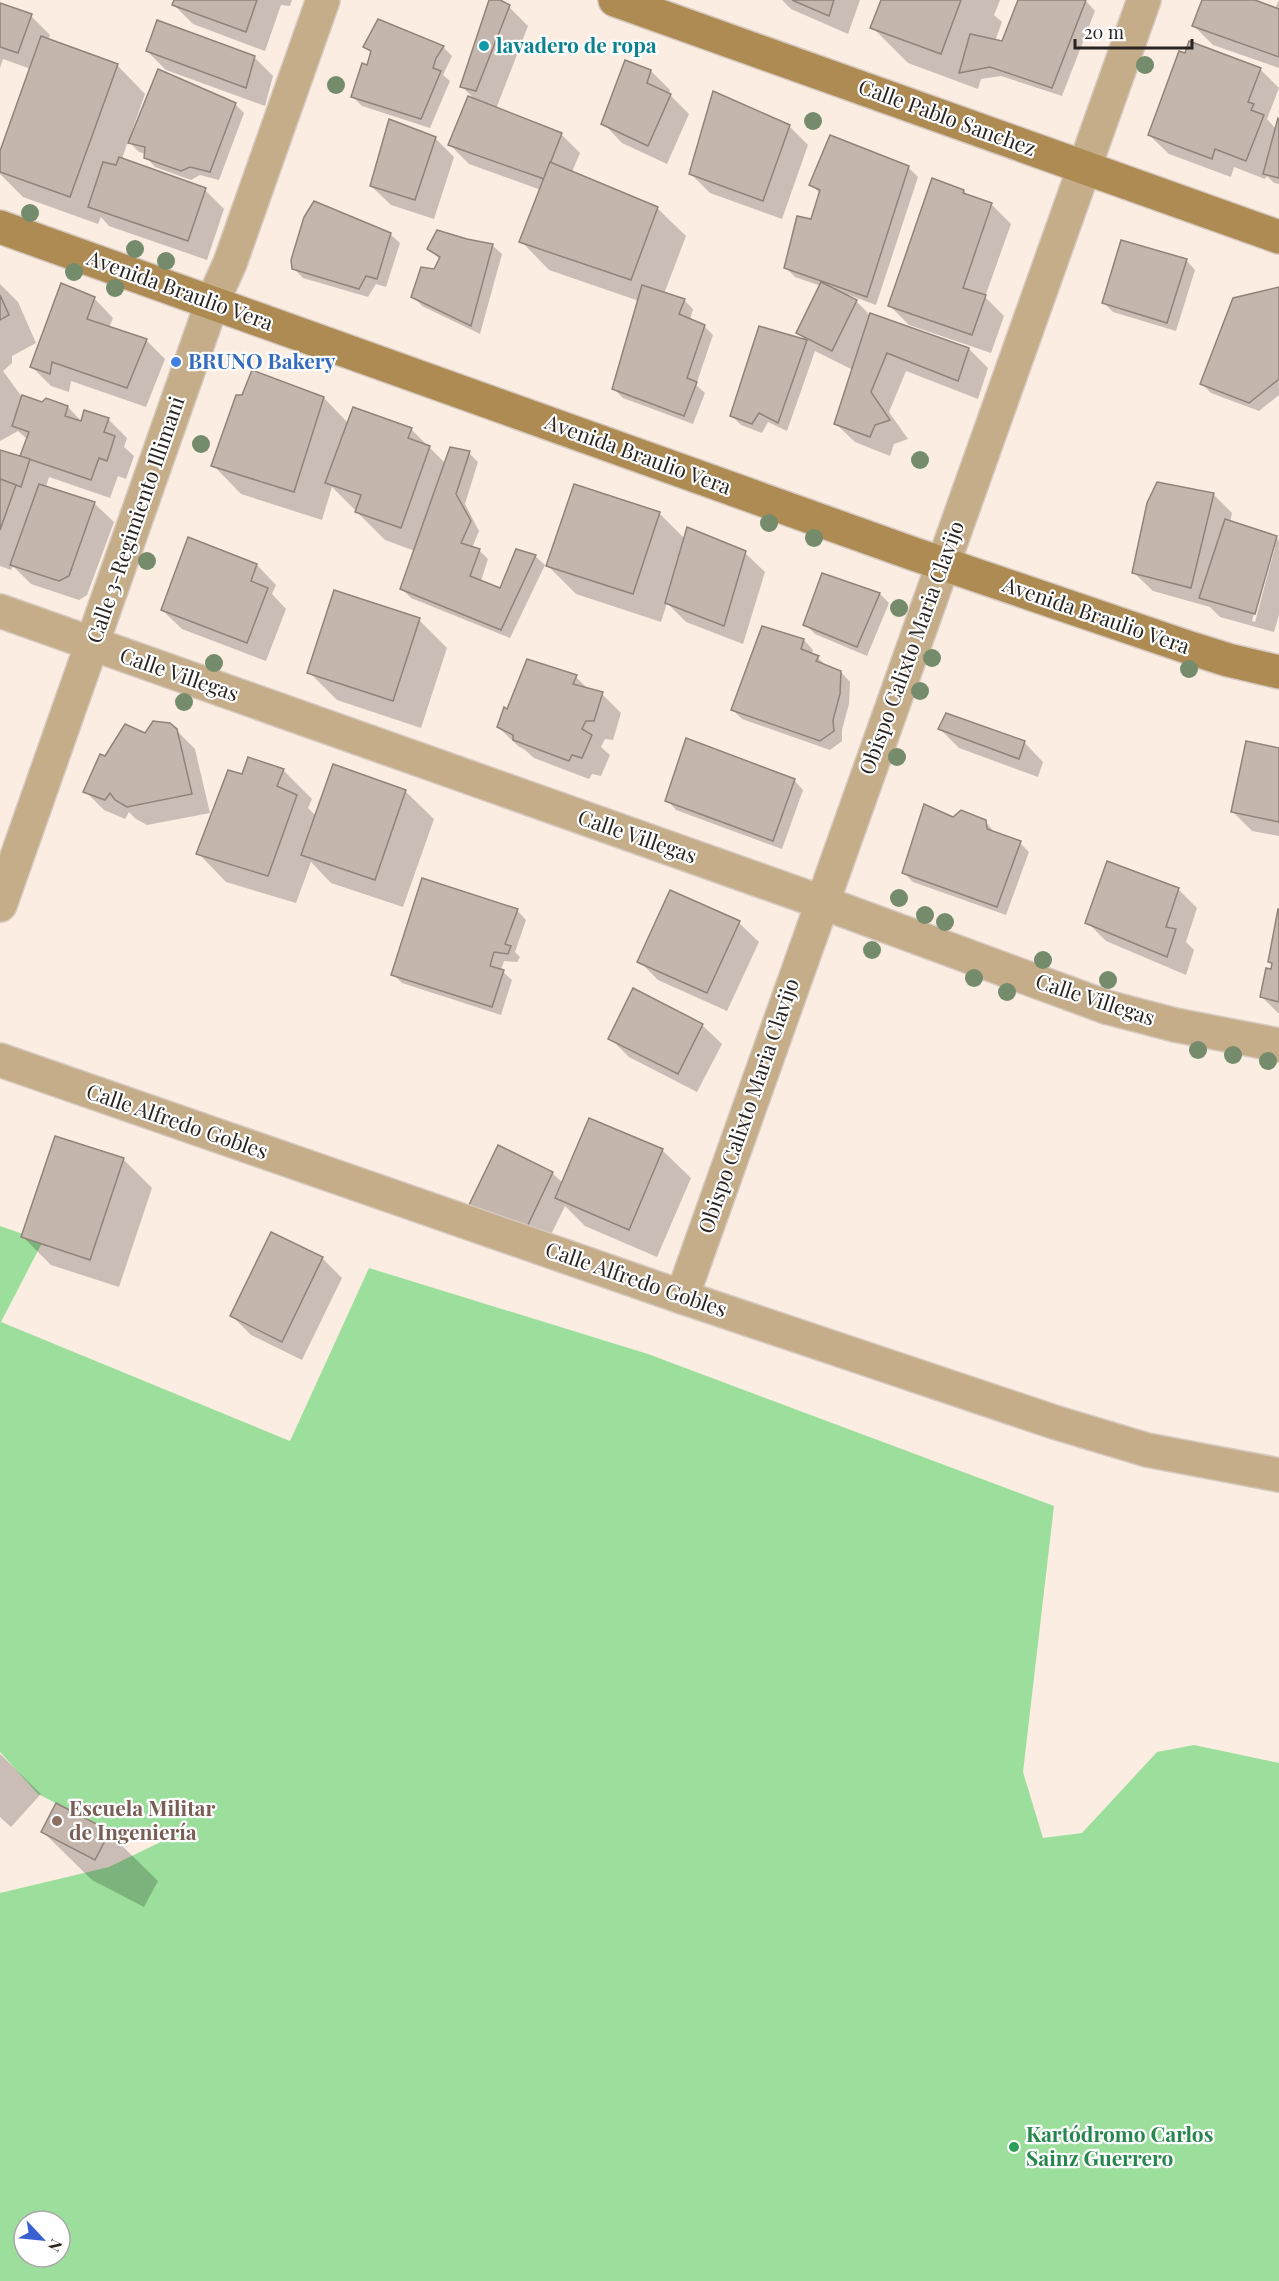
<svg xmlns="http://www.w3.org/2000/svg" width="1279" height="2281" font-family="'Playfair Display',serif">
	<rect width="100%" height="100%" fill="#fcede3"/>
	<path fill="#9cdf9c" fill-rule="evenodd" d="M0,1226L43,1241L1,1322L290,1441L369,1268L648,1354L1054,1506L1023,1772L1043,1838L1082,1833L1157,1752L1194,1745L1279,1763V2281H0V1893L109,1867L169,1838L110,1831L38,1794L0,1752ZM24,2221H60V2257H24Z"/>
	<g fill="#0003" fill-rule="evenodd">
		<path d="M176,0H292L290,6L281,5L265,51L193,24L174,5Z"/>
		<path d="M490,0H497L509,7L528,26L496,109L561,134L580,153L572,172L657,208L686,236L664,294L684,300L693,309L690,320L704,326L713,335L696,385L705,393L693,424L623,398L614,389L639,301L549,270L521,241L541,190L469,164L450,145L477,101L462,87Z"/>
		<path d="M782,0H860L848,34L791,9Z"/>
		<path d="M882,0H1000L994,15L1002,22L995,41L1003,43L1020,0H1081L1086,1L1095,11L1062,96L1001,76L981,79L978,89L908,63L872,27Z"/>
		<path d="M1203,0H1250L1275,9L1279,0V68L1213,45L1194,26Z"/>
		<path d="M0,5L31,16L50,35L48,40L117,65L145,94L132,131L235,104L244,113L219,180L200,175L191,180L155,167L146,157V154L139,152L128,141L122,159L205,190L224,209L207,260L109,226L101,217L98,224L23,197L0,174V155L31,69L3,59L0,68Z"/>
		<path d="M365,46L443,47L452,56L443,75L450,81L430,128L362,106L353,97L368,67L372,53Z"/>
		<path d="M147,51L254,57L273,76L265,106L166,70Z"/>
		<path d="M1260,69L1279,88L1267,119L1276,129L1279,120V184L1274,183L1267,176L1265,179L1234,167L1231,177L1169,154L1149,135Z"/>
		<path d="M651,71L670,90L669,94L689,114L667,164L622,143L603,123Z"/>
		<path d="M789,126L808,145L782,219L710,193L691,174Z"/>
		<path d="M830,137L909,168L918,177L876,305L849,295L848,297L856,301L870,315L969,349L988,368L978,399L906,371L889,412L908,439L894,444L890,456L855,442L835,423L853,370L815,351L787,431L768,422L762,433L741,425L732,416L760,328L807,342L798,333L821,286L795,277L785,267L812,221L820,194L811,184Z"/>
		<path d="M435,138L454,157L434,219L391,205L371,186Z"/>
		<path d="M964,191L970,197L992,205L1011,224L985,297L1004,316L991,353L909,325L890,306Z"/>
		<path d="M390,234L400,243L386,287L376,284L368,297L303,278L294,269Z"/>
		<path d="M467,241L492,245L502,254L480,334L422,306L413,296L435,271L441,260L429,249Z"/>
		<path d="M1186,260L1195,270L1176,331L1113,312L1104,303Z"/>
		<path d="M0,284L18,302L36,343L12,356V363L3,371L22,397L43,404L46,400L68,407L82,422L108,419L127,438L124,447L134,456L126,479L118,476L110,498L49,477L46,487L94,503L114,522L87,595L79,600L31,584L13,566L11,570L0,566V452L21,457L28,440L18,431L0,441Z"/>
		<path d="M1279,288V395L1259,411L1211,393L1202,384Z"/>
		<path d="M94,298L113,318L109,328L146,340L165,359L146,407L71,381L69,392L51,386L32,367Z"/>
		<path d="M253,371L324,398L348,423L411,429L446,464L469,453L478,462L465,504L479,531L472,548L479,550L488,559L481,581L501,590L535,556L545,565L510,638L411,598L402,589L415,551L385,540L332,487L322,520L241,494L213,465Z"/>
		<path d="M1213,494L1232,513L1230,522L1276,537L1279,541V615L1274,632L1220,617L1210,607L1153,591L1133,572ZM1272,547H1275L1255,622L1252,621Z"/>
		<path d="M659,513L685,539L745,553L765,572L743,644L686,622L667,603L661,622L576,594L548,566Z"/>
		<path d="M189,539L257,565L276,585L272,594L286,609L266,661L182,629L162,610Z"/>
		<path d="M880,594L889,603L867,656L815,634L805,624Z"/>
		<path d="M419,620L447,648L421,728L337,700L309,672Z"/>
		<path d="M763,628L804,640L813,650L812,653L828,667L841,672L850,682L849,704L842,730V741L830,750L742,719L733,710Z"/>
		<path d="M576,677L589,690L602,694L621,713L613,740L605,739L601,747L610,755L601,776L592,774L589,779L534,758L525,750L518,746L498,727L507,712Z"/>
		<path d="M940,729L1024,742L1043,762L1038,777L959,748Z"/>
		<path d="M176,730L195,749L210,813L147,825L136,819L129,812L125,819L104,810L85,791L145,735Z"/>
		<path d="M1279,750V836L1252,831L1233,812Z"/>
		<path d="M249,759L284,771L312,799L308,808L316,816L405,791L434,819L403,907L331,883L311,862L296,903L226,882L198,853L242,776Z"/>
		<path d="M794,780L803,790L782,849L676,810L667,800Z"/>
		<path d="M954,819L985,821L995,833L1020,843L1029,852L1006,915L913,882L904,873Z"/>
		<path d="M1178,889L1197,908L1186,942L1194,950L1186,975L1106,941L1087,922Z"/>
		<path d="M671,892L739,923L759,942L727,1011L658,980L639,961Z"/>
		<path d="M517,910L526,920L515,952L520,957L517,962L504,961L501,970L512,980L501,1015L402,983L393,974Z"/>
		<path d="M1279,911V1014L1262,997L1272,971L1273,965L1269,962Z"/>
		<path d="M702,1025L722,1044L697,1092L629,1057L610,1038Z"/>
		<path d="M662,1150L691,1178L657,1257L585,1226L565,1206L544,1249L471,1204L552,1173L563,1183Z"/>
		<path d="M123,1159L152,1188L119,1287L51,1265L23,1237Z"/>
		<path d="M272,1234L322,1258L342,1278L302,1360L251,1335L232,1316Z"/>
		<path d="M0,1754L41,1794L11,1827L0,1817Z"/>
		<path d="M43,1832L109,1833L158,1881L144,1907L92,1880Z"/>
	</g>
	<g fill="#c4b6ac" stroke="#908379" stroke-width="1.5">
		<path d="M174,0H257L246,32L172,5Z"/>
		<path d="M489,0H500L510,5L476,91L460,87Z"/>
		<path d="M792,0H834L829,16Z"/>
		<path d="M881,0H961L941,54L870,28Z"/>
		<path d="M1018,0H1086L1052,88L990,67L959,73L970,34L1002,41Z"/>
		<path d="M1202,0H1255L1279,9V57L1192,26Z"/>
		<path d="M0,3L32,14L18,53L0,47Z"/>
		<path d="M378,19L444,46L436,58L433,68L441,71L421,119L351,97L362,63L367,65L371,51L363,47Z"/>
		<path d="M157,20L255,56L246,88L146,51Z"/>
		<path d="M41,36L118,64L70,197L0,172V151Z"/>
		<path d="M1189,41L1261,68L1248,102L1254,104L1251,110L1264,115L1246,161L1215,149L1212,159L1148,135L1179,51L1185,53Z"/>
		<path d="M625,60L651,70L647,83L671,94L648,146L601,124Z"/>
		<path d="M158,69L236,103L210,172L190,167L181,171L144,158L145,147L128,143Z"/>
		<path d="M713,91L790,125L763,201L689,174Z"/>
		<path d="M468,96L562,133L544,179L448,145Z"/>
		<path d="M1278,118L1279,119V178L1263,174Z"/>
		<path d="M389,119L436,137L415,200L370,186Z"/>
		<path d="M830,135L909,166L867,297L784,268L797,216L811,219L820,190L809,185Z"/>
		<path d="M119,157L206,188L188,241L88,207L103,162L116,165Z"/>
		<path d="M550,162L658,207L631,280L519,242Z"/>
		<path d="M932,178L964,190L963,193L992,203L963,288L986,295L972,335L888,306Z"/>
		<path d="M314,201L391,233L377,279L366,276L359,289L292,269L291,260L304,217Z"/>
		<path d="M437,230L467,239L493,244L471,326L411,297L421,267L434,269L440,257L427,249Z"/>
		<path d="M1121,240L1187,259L1167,323L1102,303Z"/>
		<path d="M821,282L857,300L832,351L796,333Z"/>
		<path d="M61,283L95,297L87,319L147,339L127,388L52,362L50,374L30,367Z"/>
		<path d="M642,285L685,299L679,314L705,325L687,378L697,382L684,416L612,389Z"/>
		<path d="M1279,287V379L1249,403L1200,384L1233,298Z"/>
		<path d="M0,295L9,315L0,320Z"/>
		<path d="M870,313L969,348L958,381L887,353L871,392L890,420L875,425L870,437L834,424Z"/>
		<path d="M759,326L807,340L778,423L759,413L752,424L730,416Z"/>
		<path d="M252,370L324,397L294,492L211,466L236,395H242Z"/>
		<path d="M22,395L42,402L46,398L68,406L65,416L81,421L84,410L109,418L104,432L115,436L107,461L99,458L91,480L20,456L29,432L12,426Z"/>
		<path d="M353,407L412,428L408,438L430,446L401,528L355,512L361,495L325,483Z"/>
		<path d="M450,447L470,451L456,494L471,521L461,543L480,549L470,576L500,588L516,549L536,555L501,630L400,589Z"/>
		<path d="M0,450L30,459L21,487L0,479Z"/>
		<path d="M0,479L16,485L0,530Z"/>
		<path d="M1157,482L1214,493L1191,588L1132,573L1147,503Z"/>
		<path d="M39,484L95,502L69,576L59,581L10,565Z"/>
		<path d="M574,484L660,512L633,594L546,566Z"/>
		<path d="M1225,519L1277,536L1255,614L1199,598Z"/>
		<path d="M687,527L746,551L724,626L665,603Z"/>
		<path d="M188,537L257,564L251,581L268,588L247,643L161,610Z"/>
		<path d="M822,573L880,593L857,647L803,625Z"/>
		<path d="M334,590L420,618L393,701L307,673Z"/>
		<path d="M762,626L804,639L801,649L819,656L816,661L841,671L840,694L833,720L834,731L820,741L731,710Z"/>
		<path d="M527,659L577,675L573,684L603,692L594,721H586L582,729L592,735L582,758L572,755L569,761L513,740V735L497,727L504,707L507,709Z"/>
		<path d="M946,713L1025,741L1019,759L938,729Z"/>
		<path d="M153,721L170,723L177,729L192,794L127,807L115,800L110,793L105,800L83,792L100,754L105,756L125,724L145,733Z"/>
		<path d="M686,738L795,779L773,841L665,801Z"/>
		<path d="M1246,741L1279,748V822L1231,812Z"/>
		<path d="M248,757L284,769L277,786L297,795L268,876L196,854L228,770L242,774Z"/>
		<path d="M333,764L406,790L375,880L301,855Z"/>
		<path d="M924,804L953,817L961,810L986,820L987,829L1021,841L997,907L902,873Z"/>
		<path d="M1107,861L1179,888L1166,927L1176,929L1167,957L1085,923Z"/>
		<path d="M422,878L518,909L505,944L511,946L508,954L494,952L490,966L504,970L492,1007L391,975Z"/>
		<path d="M670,890L740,921L707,993L637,962Z"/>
		<path d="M1278,909H1279V1002L1260,997L1266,968L1271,969L1272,963L1268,962Z"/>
		<path d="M633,988L703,1024L678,1074L608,1039Z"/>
		<path d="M589,1118L663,1149L629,1230L555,1198Z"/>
		<path d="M55,1136L124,1158L90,1260L21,1237Z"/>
		<path d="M498,1145L553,1172L525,1231L469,1205Z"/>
		<path d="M271,1232L323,1257L282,1342L230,1316Z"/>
		<path d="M56,1803L110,1831L95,1860L41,1832Z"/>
	</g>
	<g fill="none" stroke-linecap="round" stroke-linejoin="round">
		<defs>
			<g id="minor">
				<path d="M0,611L821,902L1106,1007L1175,1025L1279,1045"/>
				<path d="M0,905L212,303L230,263L323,0"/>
				<path d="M0,1060L682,1297L1054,1422L1147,1450L1279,1475"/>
				<path d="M682,1297L1144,0"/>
			</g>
			<g id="secondary">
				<path d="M615,0L1279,237"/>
				<path d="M0,227L911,553L1187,647L1228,660L1279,672"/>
			</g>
		</defs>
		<use href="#minor" stroke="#d6c9c0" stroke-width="36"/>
		<use href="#secondary" stroke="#d6c9c0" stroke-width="36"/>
		<use href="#minor" stroke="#c4ad88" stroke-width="33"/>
		<use href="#secondary" stroke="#ad8b52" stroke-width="33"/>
	</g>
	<g fill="#748b6c">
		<circle cx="1145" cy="65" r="9"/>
		<circle cx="336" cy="85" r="9"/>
		<circle cx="813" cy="121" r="9"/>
		<circle cx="30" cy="213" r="9"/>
		<circle cx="135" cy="249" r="9"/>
		<circle cx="166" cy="261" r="9"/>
		<circle cx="74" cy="272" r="9"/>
		<circle cx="115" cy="288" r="9"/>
		<circle cx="201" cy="444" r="9"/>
		<circle cx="920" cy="460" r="9"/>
		<circle cx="769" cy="523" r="9"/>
		<circle cx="814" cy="538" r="9"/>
		<circle cx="147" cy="561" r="9"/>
		<circle cx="899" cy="608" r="9"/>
		<circle cx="932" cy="658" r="9"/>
		<circle cx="214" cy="663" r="9"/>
		<circle cx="1189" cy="669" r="9"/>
		<circle cx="920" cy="691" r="9"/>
		<circle cx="184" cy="702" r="9"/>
		<circle cx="897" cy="757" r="9"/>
		<circle cx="899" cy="898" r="9"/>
		<circle cx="925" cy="915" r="9"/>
		<circle cx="945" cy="922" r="9"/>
		<circle cx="872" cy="950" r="9"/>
		<circle cx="1043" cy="960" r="9"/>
		<circle cx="974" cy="978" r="9"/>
		<circle cx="1108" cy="980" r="9"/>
		<circle cx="1007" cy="992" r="9"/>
		<circle cx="1198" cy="1050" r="9"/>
		<circle cx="1233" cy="1055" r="9"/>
		<circle cx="1268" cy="1061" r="9"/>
	</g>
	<circle fill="#0f9aa8" stroke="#fefefe" stroke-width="2" cx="484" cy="46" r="6"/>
	<circle fill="#3f7fe0" stroke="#fefefe" stroke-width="2" cx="176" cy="362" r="6"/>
	<circle fill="#8d6e63" stroke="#fefefe" stroke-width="2" cx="57" cy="1821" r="6"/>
	<circle fill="#2e9e5b" stroke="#fefefe" stroke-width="2" cx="1014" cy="2147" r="6"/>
	<g text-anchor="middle" stroke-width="4.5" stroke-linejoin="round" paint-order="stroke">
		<g font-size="21" font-weight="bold" fill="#0d838f" stroke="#fefefe" text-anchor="start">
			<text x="496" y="53">lavadero de ropa</text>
		</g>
		<g font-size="21" fill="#2a2421" stroke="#fefefe">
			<text transform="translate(947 118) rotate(20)" y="7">Calle Pablo Sanchez</text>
			<text transform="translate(180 291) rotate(20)" y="7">Avenida Braulio Vera</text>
			<text transform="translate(638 455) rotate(20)" y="7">Avenida Braulio Vera</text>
			<text transform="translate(136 520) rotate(-71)" y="7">Calle 3-Regimiento Illimani</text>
			<text transform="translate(1096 616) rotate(19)" y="7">Avenida Braulio Vera</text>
			<text transform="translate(912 648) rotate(-70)" y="7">Obispo Calixto Maria Clavijo</text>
			<text transform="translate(179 675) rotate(19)" y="7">Calle Villegas</text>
			<text transform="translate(637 837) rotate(19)" y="7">Calle Villegas</text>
			<text transform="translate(1095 1000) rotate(18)" y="7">Calle Villegas</text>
			<text transform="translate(749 1106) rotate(-71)" y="7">Obispo Calixto Maria Clavijo</text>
			<text transform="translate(177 1122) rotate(19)" y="7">Calle Alfredo Gobles</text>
			<text transform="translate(636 1280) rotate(19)" y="7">Calle Alfredo Gobles</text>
		</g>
		<g font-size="21" font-weight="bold" fill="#366cbe" stroke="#fefefe" text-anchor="start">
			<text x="188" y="369">BRUNO Bakery</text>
		</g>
		<g font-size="21" font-weight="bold" fill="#785e54" stroke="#fefefe" text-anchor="start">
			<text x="69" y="1816">Escuela Militar<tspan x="69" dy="24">de Ingeniería</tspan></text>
		</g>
		<g font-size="21" font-weight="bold" fill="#27864d" stroke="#fefefe" text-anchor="start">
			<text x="1026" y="2142">Kartódromo Carlos<tspan x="1026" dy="24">Sainz Guerrero</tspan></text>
		</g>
	</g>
	<g transform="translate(42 2239) rotate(116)"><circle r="28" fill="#fefefe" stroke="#a9a7a6" stroke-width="1.5"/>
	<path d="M0-4.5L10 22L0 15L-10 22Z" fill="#3960d1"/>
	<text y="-9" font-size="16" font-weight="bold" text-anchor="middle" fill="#2a2421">N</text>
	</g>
	<path d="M1075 39v9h117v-9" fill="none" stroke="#2a2421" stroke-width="3"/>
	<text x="1084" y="39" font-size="18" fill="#2a2421" stroke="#fefefe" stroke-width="4.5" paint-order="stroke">20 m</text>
</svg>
